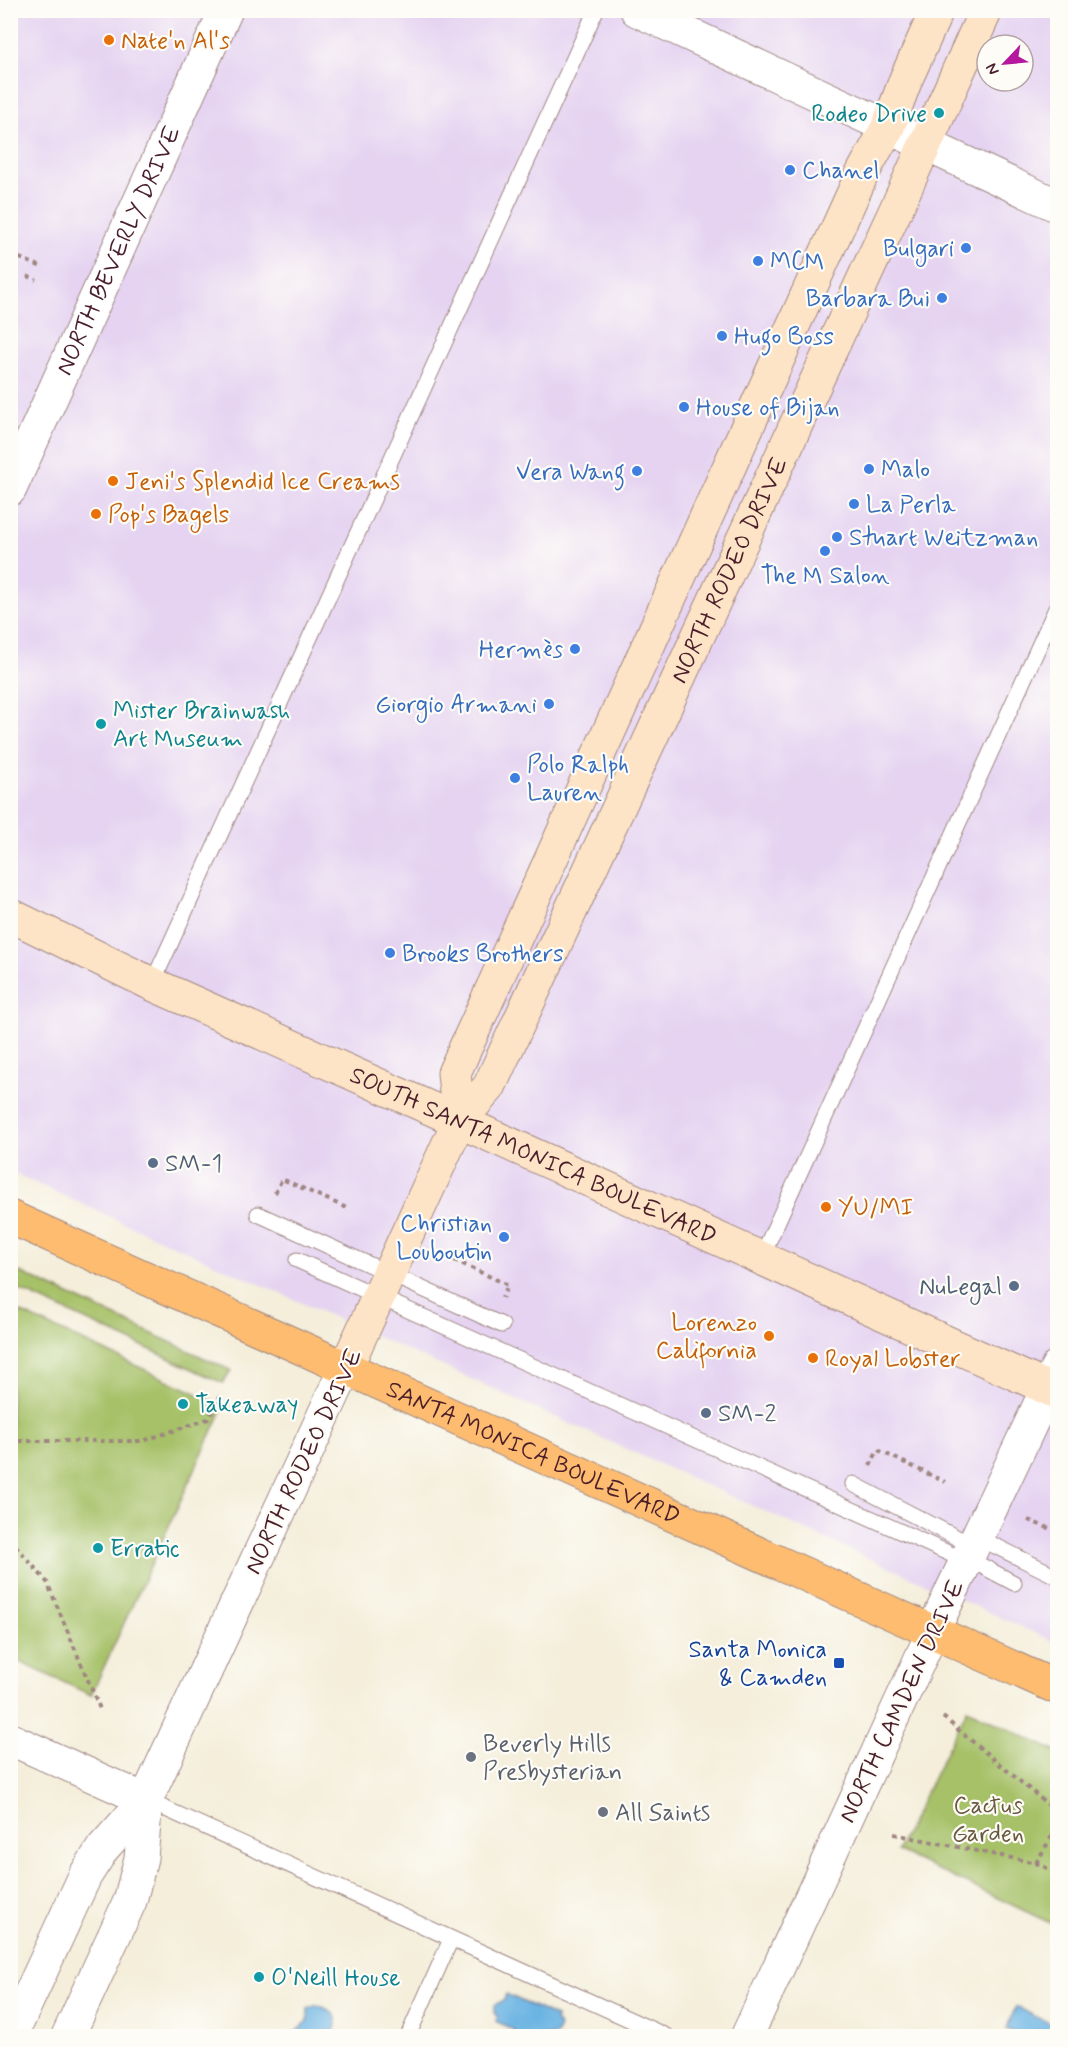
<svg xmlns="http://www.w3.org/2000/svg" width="1068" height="2047" font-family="Mynerve,sans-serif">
	<rect width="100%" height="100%" fill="#fdfcf7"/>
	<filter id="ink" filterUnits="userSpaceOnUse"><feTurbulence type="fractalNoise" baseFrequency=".0167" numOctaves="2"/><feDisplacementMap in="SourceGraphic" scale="12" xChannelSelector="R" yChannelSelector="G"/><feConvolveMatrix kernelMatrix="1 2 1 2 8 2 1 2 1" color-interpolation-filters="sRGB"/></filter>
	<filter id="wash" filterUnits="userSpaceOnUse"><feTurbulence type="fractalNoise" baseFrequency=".008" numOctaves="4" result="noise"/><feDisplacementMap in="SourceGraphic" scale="24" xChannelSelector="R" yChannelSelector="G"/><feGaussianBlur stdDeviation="1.35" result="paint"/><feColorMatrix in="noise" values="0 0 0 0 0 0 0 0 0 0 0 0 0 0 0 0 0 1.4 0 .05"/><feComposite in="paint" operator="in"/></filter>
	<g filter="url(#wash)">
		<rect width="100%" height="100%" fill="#f4eeda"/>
		<path fill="#e5d3f1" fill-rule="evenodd" d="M11,11H1057V1643L11,1172ZM987,45H1023V81H987Z"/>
		<g fill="#a6c168" stroke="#78704a" stroke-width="1.5">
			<path d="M11,1268L230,1370H231L223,1383L11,1286Z"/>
			<path d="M11,1308L224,1406L91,1695L11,1658Z"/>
			<path d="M967,1709L1057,1752V1926L897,1851Z"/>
		</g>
		<g fill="#6bb4e3" stroke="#5a6a87" stroke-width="1.5">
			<path d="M506,1994L556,2017L555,2022L558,2024L559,2030L555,2036H513L514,2030L496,2021L498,2017L494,2013L495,2005L504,2000Z"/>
			<path d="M317,2005C336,2011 342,2019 331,2036H291L308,2021V2009Z"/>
			<path d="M1016,2007L1054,2025L1049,2036H1023L1006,2029Z"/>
		</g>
	</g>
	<g filter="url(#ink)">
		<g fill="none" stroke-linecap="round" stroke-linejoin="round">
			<defs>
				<g id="service">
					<path d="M152,984L596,10"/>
					<path d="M258,1214L502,1325"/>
					<path d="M761,1258L1058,604"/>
					<path d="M297,1260L966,1561"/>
					<path d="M853,1484L973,1546"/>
					<path d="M977,1537L1058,1577"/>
					<path d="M967,1558L1014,1583"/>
					<path d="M146,1800L666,2036"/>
					<path d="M408,2036L451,1939"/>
				</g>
				<g id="minor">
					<path d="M10,1739L146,1800"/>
					<path d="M747,2036L932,1633"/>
				</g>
				<g id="tertiary">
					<path d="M637,10L1058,206"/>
					<path id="s1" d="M10,489L226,10"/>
					<path d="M932,1633L1058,1366"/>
					<path d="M11,2036L85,1876L103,1848L146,1800L346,1367"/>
					<path d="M68,2036L130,1901L141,1858L146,1800"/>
				</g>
				<g id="secondary">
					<path id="s2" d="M10,915L152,984L459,1121L1058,1393"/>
					<path d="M459,1121L454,1073L863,172L888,127L906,79L937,10"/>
					<path id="s3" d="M346,1367L459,1121L489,1087L897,207L986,10"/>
				</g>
				<g id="primary">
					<path id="s4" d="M10,1217L1058,1688"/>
				</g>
			</defs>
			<use href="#service" stroke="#9f8682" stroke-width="17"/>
			<use href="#minor" stroke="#9f8682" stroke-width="34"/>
			<use href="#tertiary" stroke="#9f8682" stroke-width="35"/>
			<use href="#secondary" stroke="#9f8682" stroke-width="35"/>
			<use href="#primary" stroke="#9f8682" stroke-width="35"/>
			<g stroke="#9f8682" stroke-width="4" stroke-dasharray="4.5 4.5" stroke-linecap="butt">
				<path d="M10,244L14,246L17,257L42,267"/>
				<path d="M27,276L36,280"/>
				<path d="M275,1193L282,1179L349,1209"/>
				<path d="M454,1260L508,1285L502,1298"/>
				<path d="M10,1441H143L208,1419L220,1396"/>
				<path d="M870,1466L878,1450L945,1482"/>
				<path d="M1028,1520L1058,1532"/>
				<path d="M10,1539L47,1582L100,1709"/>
				<path d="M943,1717L1058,1813"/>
				<path d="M894,1834L1036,1863L1058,1873"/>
				<path d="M1036,1863L1058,1826"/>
			</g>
			<use href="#service" stroke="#fff" stroke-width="15"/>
			<use href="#minor" stroke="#fff" stroke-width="32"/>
			<use href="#tertiary" stroke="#fff" stroke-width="33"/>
			<use href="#secondary" stroke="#fee4c6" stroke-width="33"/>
			<use href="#primary" stroke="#fdbc70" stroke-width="33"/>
		</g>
	</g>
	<g fill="#e8710a" stroke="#fdfcf7" stroke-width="2">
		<circle cx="109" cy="40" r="6"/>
		<circle cx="113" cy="481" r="6"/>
		<circle cx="96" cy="514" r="6"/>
		<circle cx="826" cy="1207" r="6"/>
		<circle cx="769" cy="1336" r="6"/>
		<circle cx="813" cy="1358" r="6"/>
	</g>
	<g fill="#0f9aa8" stroke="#fdfcf7" stroke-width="2">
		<circle cx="939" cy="113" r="6"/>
		<circle cx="101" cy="724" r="6"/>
		<circle cx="183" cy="1404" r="6"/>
		<circle cx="98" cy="1548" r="6"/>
		<circle cx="259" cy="1977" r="6"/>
	</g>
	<g fill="#3f7fe0" stroke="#fdfcf7" stroke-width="2">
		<circle cx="790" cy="170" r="6"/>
		<circle cx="966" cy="248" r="6"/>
		<circle cx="758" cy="261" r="6"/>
		<circle cx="942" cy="298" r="6"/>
		<circle cx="722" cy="336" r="6"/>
		<circle cx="684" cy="407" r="6"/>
		<circle cx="869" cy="469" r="6"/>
		<circle cx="637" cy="471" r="6"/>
		<circle cx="854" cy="504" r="6"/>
		<circle cx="837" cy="537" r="6"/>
		<circle cx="825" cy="551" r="6"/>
		<circle cx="575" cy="649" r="6"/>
		<circle cx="549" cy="704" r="6"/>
		<circle cx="515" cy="778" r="6"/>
		<circle cx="390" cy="953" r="6"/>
		<circle cx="504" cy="1237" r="6"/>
	</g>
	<g fill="#5c6f8a" stroke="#fdfcf7" stroke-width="2">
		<circle cx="153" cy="1163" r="6"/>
		<circle cx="1014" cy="1286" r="6"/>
		<circle cx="706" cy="1413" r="6"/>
	</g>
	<rect fill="#1a4fb4" stroke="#fdfcf7" stroke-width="2" x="833" y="1657" width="12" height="12" rx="3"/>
	<g fill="#6b7280" stroke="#fdfcf7" stroke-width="2">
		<circle cx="471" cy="1757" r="6"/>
		<circle cx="603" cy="1812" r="6"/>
	</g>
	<g text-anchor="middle" stroke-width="4.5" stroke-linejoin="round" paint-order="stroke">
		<g font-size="24" fill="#c56008" stroke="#fdfcf7" text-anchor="start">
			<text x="121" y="48">Nate'n Al's</text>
			<text x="125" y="489">Jeni's Splendid Ice Creams</text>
			<text x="108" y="522">Pop's Bagels</text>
			<text x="838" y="1215">YU/MI</text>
			<text x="757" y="1330" text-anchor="end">Lorenzo<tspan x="757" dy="28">California</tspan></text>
			<text x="825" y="1366">Royal Lobster</text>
		</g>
		<g font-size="24" fill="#0d838f" stroke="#fdfcf7" text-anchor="start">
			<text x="927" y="121" text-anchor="end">Rodeo Drive</text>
			<text x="113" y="718">Mister Brainwash<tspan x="113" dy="28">Art Museum</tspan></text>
			<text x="195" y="1412">Takeaway</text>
			<text x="110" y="1556">Erratic</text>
			<text x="271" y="1985">O'Neill House</text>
		</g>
		<g font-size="24" fill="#366cbe" stroke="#fdfcf7" text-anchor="start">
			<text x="802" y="178">Chanel</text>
			<text x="954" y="256" text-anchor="end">Bulgari</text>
			<text x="770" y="269">MCM</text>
			<text x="930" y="306" text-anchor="end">Barbara Bui</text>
			<text x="734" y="344">Hugo Boss</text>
			<text x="696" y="415">House of Bijan</text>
			<text x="881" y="477">Malo</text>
			<text x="625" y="479" text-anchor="end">Vera Wang</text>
			<text x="866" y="512">La Perla</text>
			<text x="849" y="545">Stuart Weitzman</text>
			<text x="825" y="583" text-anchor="middle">The M Salon</text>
			<text x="563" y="657" text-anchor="end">Hermès</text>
			<text x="537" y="712" text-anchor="end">Giorgio Armani</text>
			<text x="527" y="772">Polo Ralph<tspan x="527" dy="28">Lauren</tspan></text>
			<text x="402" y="961">Brooks Brothers</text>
			<text x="492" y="1231" text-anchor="end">Christian<tspan x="492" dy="28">Louboutin</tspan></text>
		</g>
		<g font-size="24" fill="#4a1f2b" stroke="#fdfcf7">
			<text dy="8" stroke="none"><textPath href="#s1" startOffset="262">NORTH BEVERLY DRIVE</textPath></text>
			<text dy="8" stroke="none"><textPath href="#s3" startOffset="886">NORTH RODEO DRIVE</textPath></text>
			<text dy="8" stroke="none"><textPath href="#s2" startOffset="576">SOUTH SANTA MONICA BOULEVARD</textPath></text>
			<text dy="8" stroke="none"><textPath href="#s4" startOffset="574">SANTA MONICA BOULEVARD</textPath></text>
			<text transform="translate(303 1461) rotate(-65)" y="8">NORTH RODEO DRIVE</text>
			<text transform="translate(901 1701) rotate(-65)" y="8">NORTH CAMDEN DRIVE</text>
		</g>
		<g font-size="24" fill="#4e5e75" stroke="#fdfcf7" text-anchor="start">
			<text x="165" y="1171">SM-1</text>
			<text x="1002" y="1294" text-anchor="end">NuLegal</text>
			<text x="718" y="1421">SM-2</text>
		</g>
		<g font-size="24" fill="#164399" stroke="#fdfcf7" text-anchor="end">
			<text x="827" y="1657">Santa Monica<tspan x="827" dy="28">&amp; Camden</tspan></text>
		</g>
		<g font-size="24" fill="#5b616d" stroke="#fdfcf7" text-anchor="start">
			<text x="483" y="1751">Beverly Hills<tspan x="483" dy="28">Presbysterian</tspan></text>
			<text x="615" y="1820">All Saints</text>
		</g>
		<g font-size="24" fill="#6a5840" stroke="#fdfcf7">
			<text x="988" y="1813">Cactus<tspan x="988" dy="28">Garden</tspan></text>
		</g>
	</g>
	<rect width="1068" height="2047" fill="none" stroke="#fdfcf7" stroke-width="36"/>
	<g transform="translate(1005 63) rotate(244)"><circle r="28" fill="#fdfcf7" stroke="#b5a4a5" stroke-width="1.5"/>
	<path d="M0-4.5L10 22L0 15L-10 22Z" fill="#b5179e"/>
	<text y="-9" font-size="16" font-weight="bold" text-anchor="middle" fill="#4a1f2b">N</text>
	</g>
</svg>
